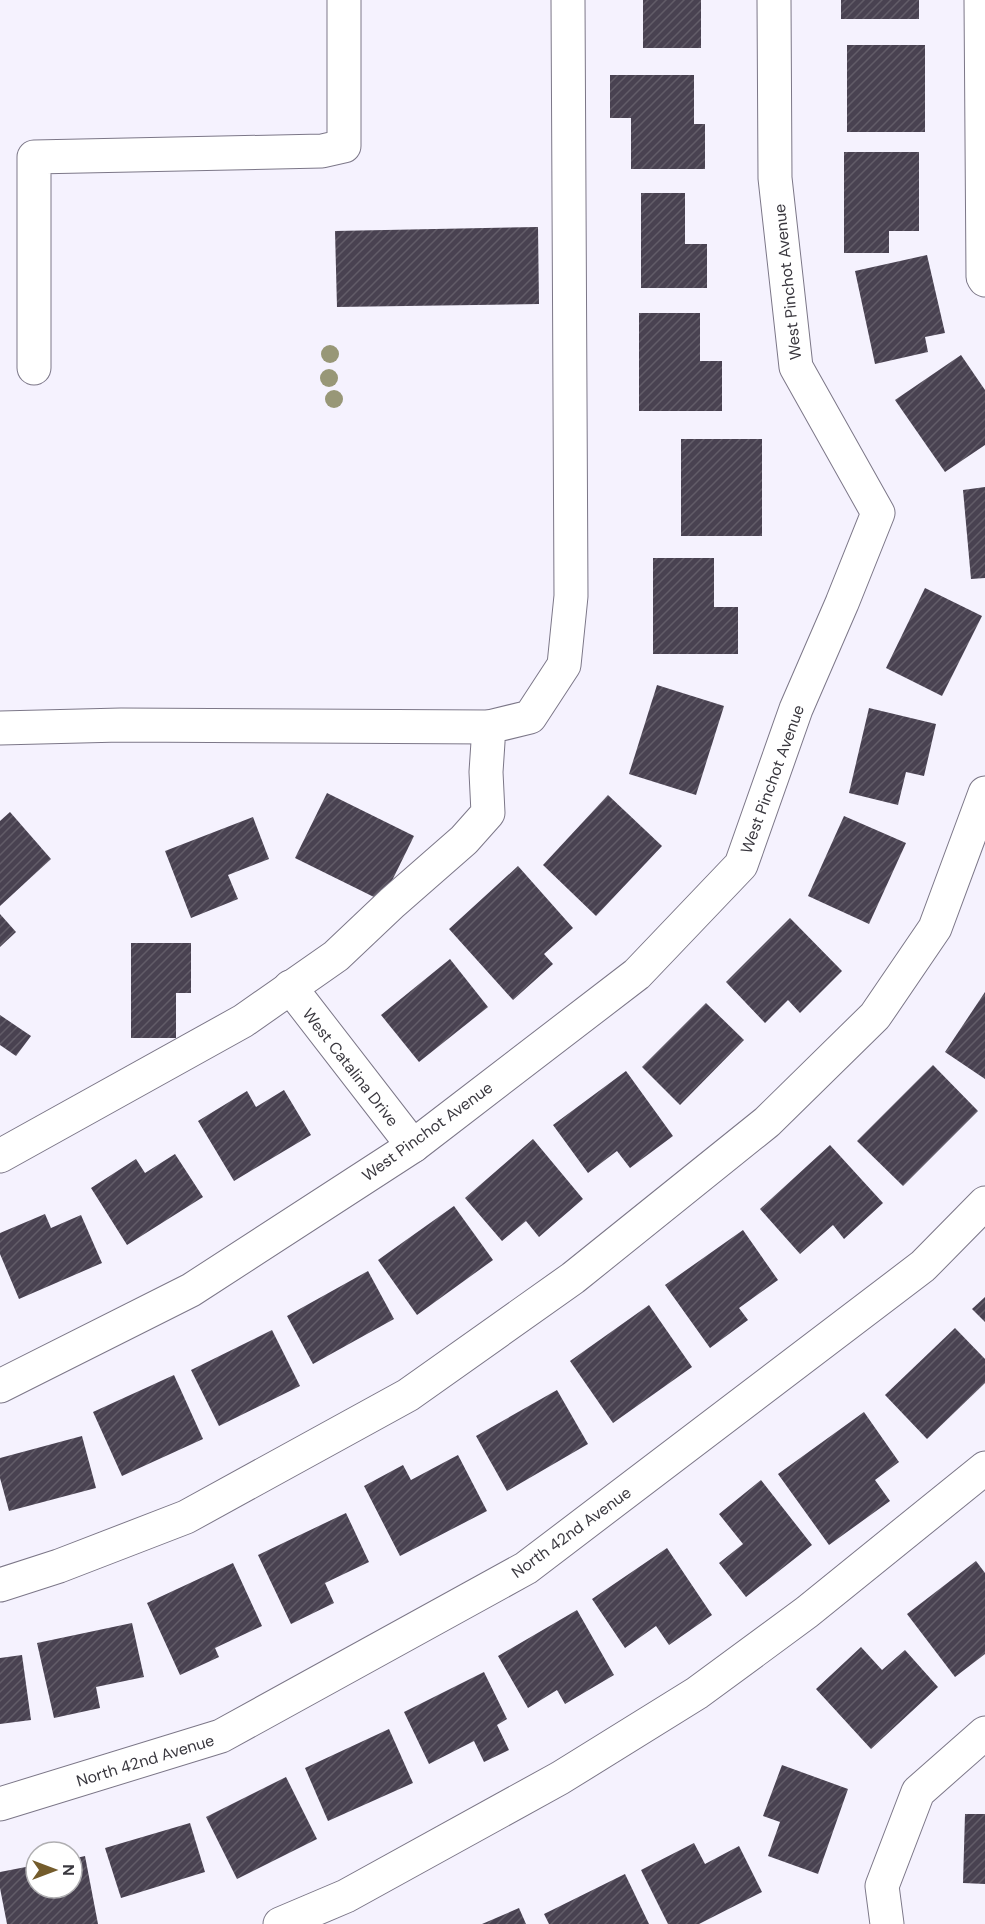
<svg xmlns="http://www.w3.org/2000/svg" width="985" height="1924" font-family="'DM Sans',sans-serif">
	<defs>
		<pattern id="building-hatch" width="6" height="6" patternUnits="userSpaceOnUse" patternTransform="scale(1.5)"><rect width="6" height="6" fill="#494251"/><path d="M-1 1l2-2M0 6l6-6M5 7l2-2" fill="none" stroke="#625c68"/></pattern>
	</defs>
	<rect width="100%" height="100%" fill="#f5f2fe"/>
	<g fill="url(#building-hatch)">
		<rect x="643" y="0" width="58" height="48"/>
		<rect x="841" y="0" width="78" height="19"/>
		<rect x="847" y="45" width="78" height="87"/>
		<path d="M610,75H694V124H705V169H631V118H610Z"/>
		<path d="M844,152H919V231H889V253H844Z"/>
		<path d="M641,193H685V244H707V288H641Z"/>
		<path d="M538,227L539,304L337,307L335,231Z"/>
		<path d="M927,255L945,333L925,337L928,352L875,364L855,271Z"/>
		<path d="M639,313H700V361H722V411H639Z"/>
		<path d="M961,355L985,390V445L945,472L895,400Z"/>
		<rect x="681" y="439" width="81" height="97"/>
		<path d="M985,487V578L971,579L963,490Z"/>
		<path d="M653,558H714V607H738V654H653Z"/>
		<path d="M925,588L982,616L942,696L886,668Z"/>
		<path d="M657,685L724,706L696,795L629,774Z"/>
		<path d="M869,708L936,724L924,776L906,772L898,805L849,793Z"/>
		<path d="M327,793L414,836L382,901L295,858Z"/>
		<path d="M608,795L662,846L596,916L543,865Z"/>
		<path d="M10,812L51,859L0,906V821Z"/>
		<path d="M844,816L906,843L869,924L808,896Z"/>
		<path d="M253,817L269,859L228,875L238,899L191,918L165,851Z"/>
		<path d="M518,866L573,928L544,954L553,964L513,1000L449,929Z"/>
		<path d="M0,914L16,932L0,947Z"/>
		<path d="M790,918L842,971L800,1013L788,1000L765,1023L726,982Z"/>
		<path d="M131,943H191V993H176V1038H131Z"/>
		<path d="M450,959L488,1007L419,1062L381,1015Z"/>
		<path d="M985,992V1079L945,1052Z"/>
		<path d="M706,1003L744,1040L680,1105L642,1067Z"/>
		<path d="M0,1015L31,1036L16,1056L0,1045Z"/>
		<path d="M933,1065L978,1111L903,1186L857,1141Z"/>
		<path d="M626,1071L673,1136L630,1168L617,1151L588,1173L553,1125Z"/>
		<path d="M284,1090L311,1135L234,1181L198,1121L247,1091L256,1107Z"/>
		<path d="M533,1139L583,1199L539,1237L526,1221L502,1241L465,1198Z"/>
		<path d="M830,1145L883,1203L844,1239L833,1225L800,1254L760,1209Z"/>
		<path d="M175,1154L203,1197L127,1245L91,1188L136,1159L145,1173Z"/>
		<path d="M454,1206L493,1260L417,1315L378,1260Z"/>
		<path d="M45,1214L51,1228L81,1215L102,1263L19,1299L0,1254V1233Z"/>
		<path d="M743,1230L778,1280L739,1308L748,1320L710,1348L665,1285Z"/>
		<path d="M368,1271L394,1319L313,1364L287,1316Z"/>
		<path d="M985,1297V1322L972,1309Z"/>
		<path d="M649,1305L692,1367L613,1423L570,1361Z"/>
		<path d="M955,1328L985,1359V1383L927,1439L885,1395Z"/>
		<path d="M272,1330L300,1386L219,1426L191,1370Z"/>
		<path d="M174,1375L203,1439L122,1476L93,1412Z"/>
		<path d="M557,1390L588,1444L507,1491L476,1436Z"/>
		<path d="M864,1412L899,1462L875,1480L890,1501L829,1545L778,1474Z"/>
		<path d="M82,1436L96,1488L9,1511L0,1478V1458Z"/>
		<path d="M458,1455L487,1511L400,1556L364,1486L403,1465L411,1480Z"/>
		<path d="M761,1480L812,1545L746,1597L719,1563L743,1544L719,1514Z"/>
		<path d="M346,1513L369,1562L325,1583L334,1603L291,1624L258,1555Z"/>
		<path d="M667,1548L712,1615L669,1645L656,1626L625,1648L592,1599Z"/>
		<path d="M976,1561L985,1573V1654L955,1677L907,1614Z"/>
		<path d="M233,1563L262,1626L215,1648L219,1657L180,1675L147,1603Z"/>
		<path d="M577,1610L614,1675L565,1704L557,1690L528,1708L498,1656Z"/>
		<path d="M132,1623L144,1677L96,1687L100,1708L54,1718L37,1643Z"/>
		<path d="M861,1647L882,1670L905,1650L938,1687L871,1749L816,1689Z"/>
		<path d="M22,1655L31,1720L0,1724V1658Z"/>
		<path d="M484,1672L507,1719L497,1725L509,1750L484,1762L474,1741L429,1764L404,1712Z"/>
		<path d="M389,1729L413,1783L328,1821L305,1768Z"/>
		<path d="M782,1765L848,1789L818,1874L768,1856L780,1822L763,1816Z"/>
		<path d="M286,1777L317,1839L237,1879L206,1817Z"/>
		<path d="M965,1814H985V1884L963,1883Z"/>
		<path d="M190,1823L205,1872L121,1898L105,1848Z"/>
		<path d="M694,1843L705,1864L739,1846L762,1892L699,1924H668L641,1870Z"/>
		<path d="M85,1856L98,1924H7L0,1888V1872L36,1865V1888H72V1859Z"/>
		<path d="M625,1874L649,1924H549L544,1914Z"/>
		<path d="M519,1908L526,1924H482Z"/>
	</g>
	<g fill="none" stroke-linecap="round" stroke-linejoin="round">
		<defs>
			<g id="minor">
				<path d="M981,0L983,277L985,280"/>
				<path d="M34,368V157L322,151L344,146V0"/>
				<path d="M0,728L121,725L489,727"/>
				<path d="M290,987L413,1146"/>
				<path d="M0,1156L243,1021L336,956L392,903L464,840L488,813L486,772L489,727L530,717L564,665L571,596L568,0"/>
				<path d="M0,1386L191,1290L413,1146L637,974L741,865L796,709L842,603L878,513L796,367L775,178L774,0"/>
				<path d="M0,1585L59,1566L186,1517L408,1395L573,1278L767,1122L875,1016L935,928L985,793"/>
				<path d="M0,1804L221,1736L526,1568L923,1266L985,1203"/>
				<path d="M280,1924L346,1896L560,1778L697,1693L807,1612L985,1468"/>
				<path d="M887,1924L882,1886L918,1792L985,1733"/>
			</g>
		</defs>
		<use href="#minor" stroke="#7c7788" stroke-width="35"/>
		<use href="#minor" stroke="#fff" stroke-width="33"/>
	</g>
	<g fill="#989777">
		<circle cx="330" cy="354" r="9"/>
		<circle cx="329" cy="378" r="9"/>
		<circle cx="334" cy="399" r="9"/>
	</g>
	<g text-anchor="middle" stroke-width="6" stroke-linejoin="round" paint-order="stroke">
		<g font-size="16" fill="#3a383f" stroke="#fff">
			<text transform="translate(787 282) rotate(-96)" y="6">West Pinchot Avenue</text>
			<text transform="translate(772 779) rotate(-70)" y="6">West Pinchot Avenue</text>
			<text transform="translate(351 1067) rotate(52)" y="6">West Catalina Drive</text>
			<text transform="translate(427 1131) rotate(-36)" y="6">West Pinchot Avenue</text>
			<text transform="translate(571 1532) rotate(-36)" y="6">North 42nd Avenue</text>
			<text transform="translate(145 1760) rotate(-17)" y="6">North 42nd Avenue</text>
		</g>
	</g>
	<g transform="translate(54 1870) rotate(90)"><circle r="28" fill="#ffffff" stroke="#b0afb2" stroke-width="1.5"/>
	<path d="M0-4.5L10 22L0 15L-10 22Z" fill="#745c2c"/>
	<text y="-9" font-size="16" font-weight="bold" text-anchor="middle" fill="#3a383f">N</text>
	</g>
</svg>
